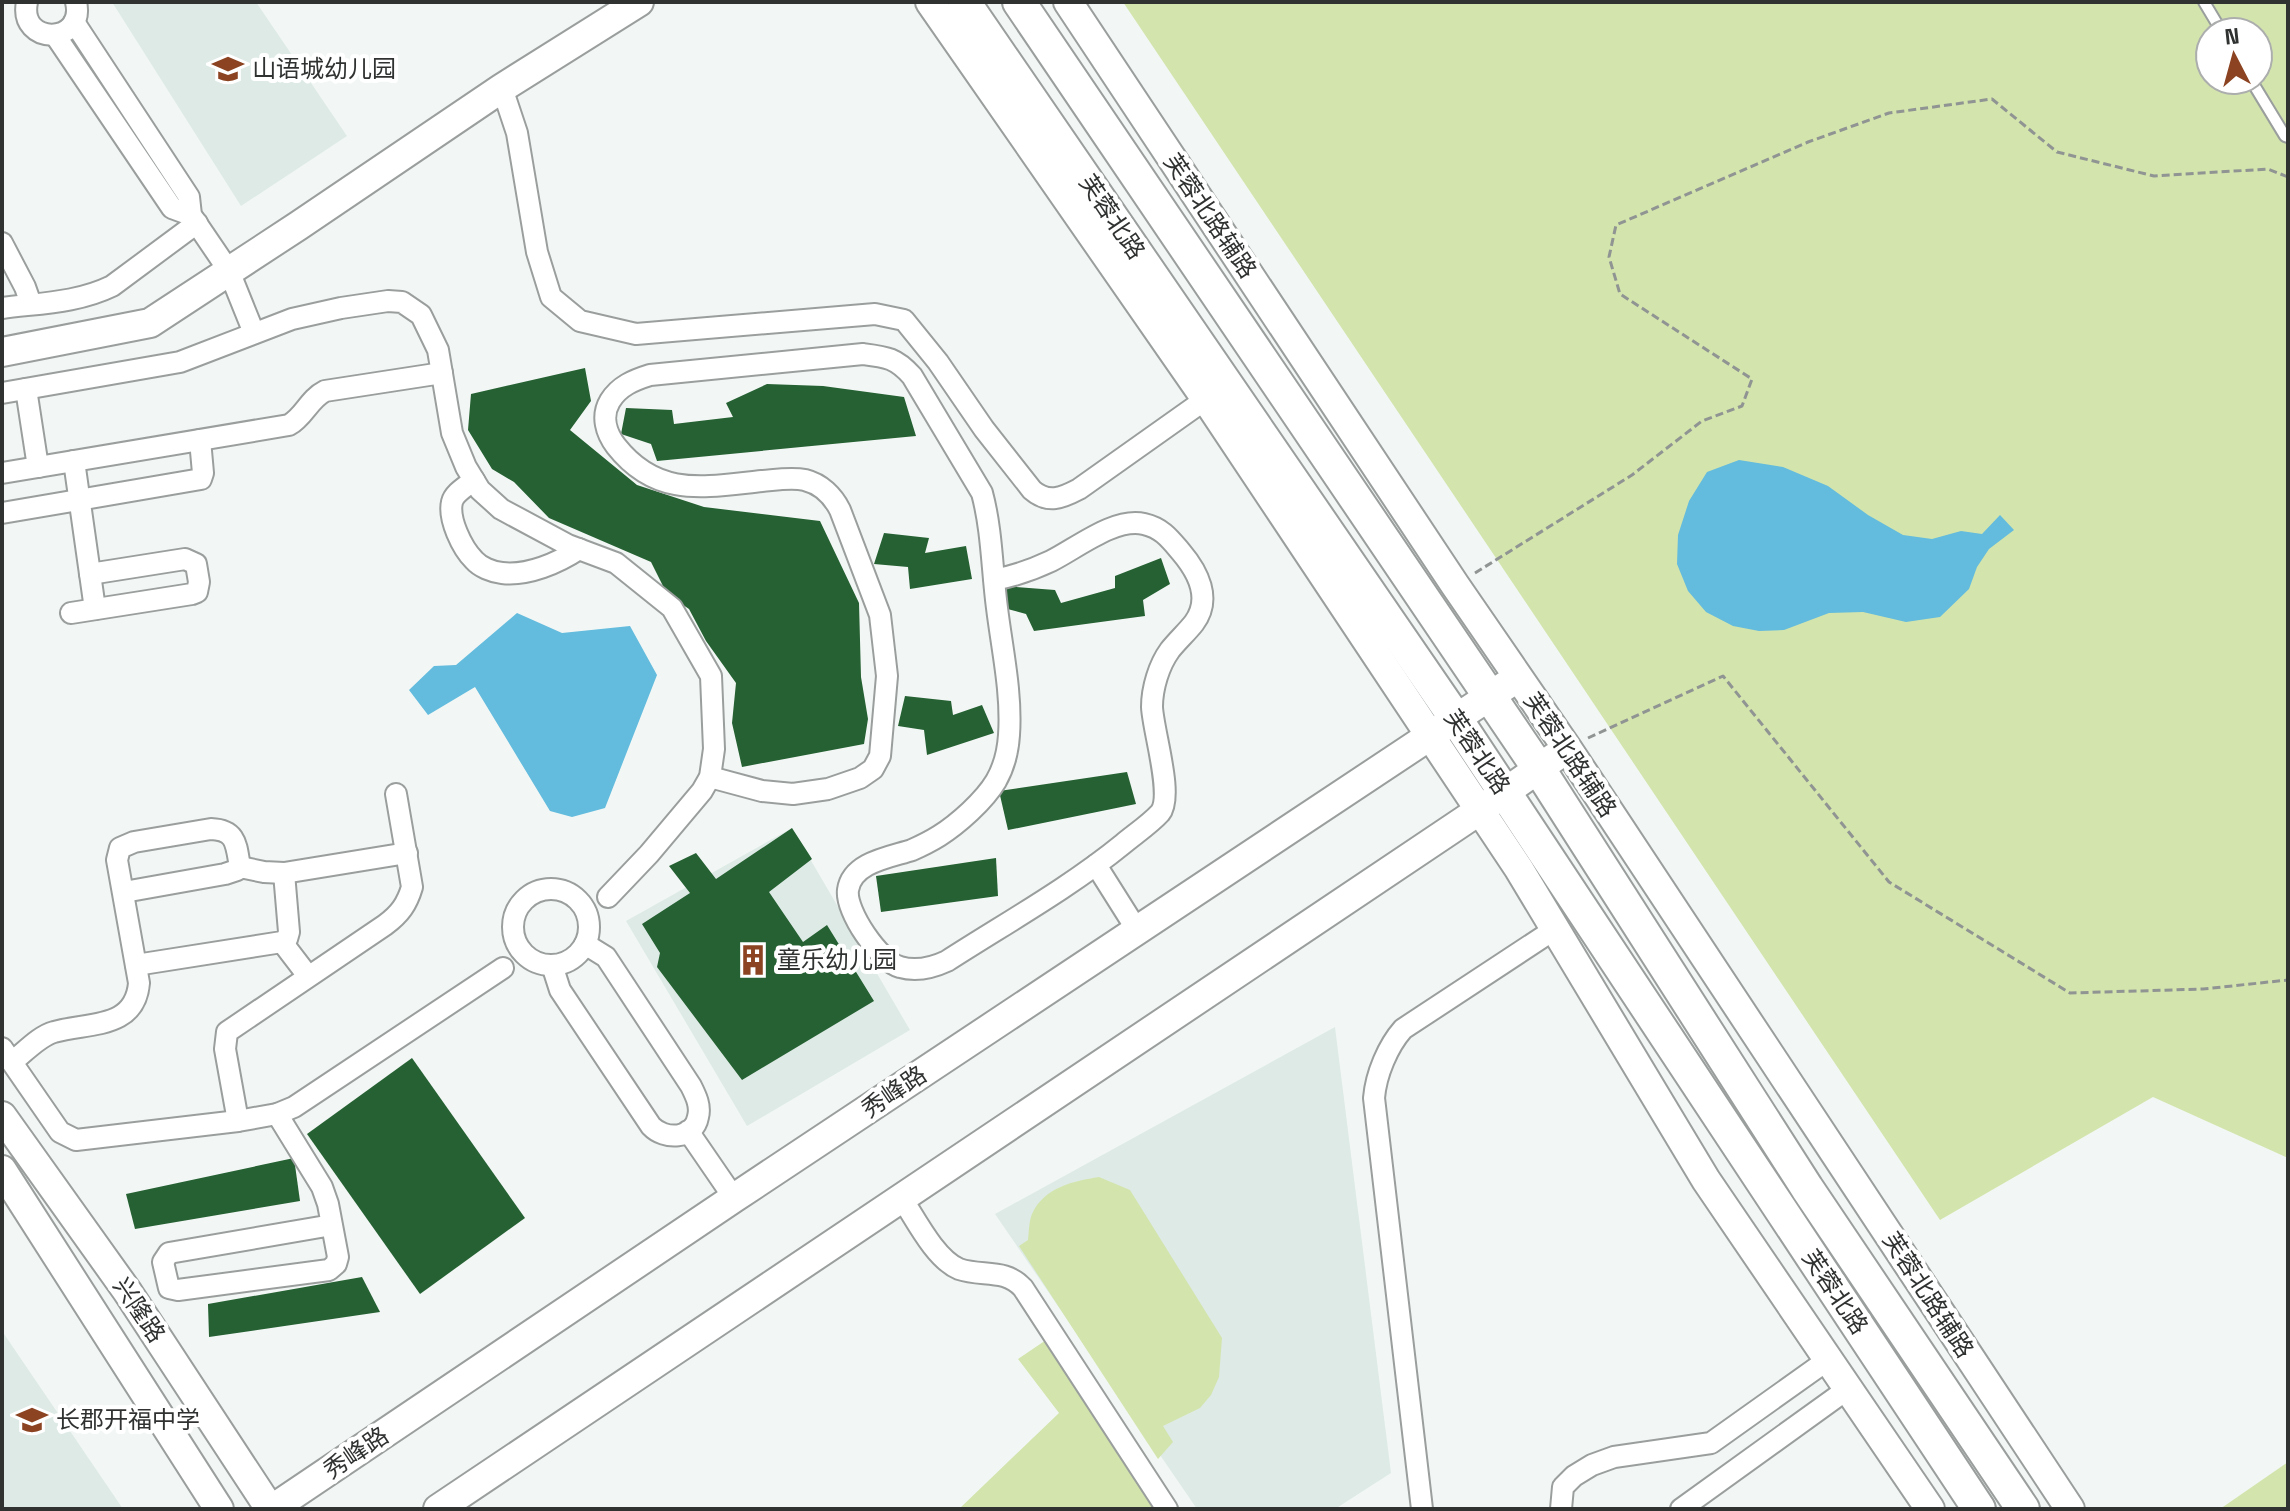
<svg xmlns="http://www.w3.org/2000/svg" width="2290" height="1511" font-family="'Space Grotesk','Noto Sans SC',sans-serif">
	<rect width="100%" height="100%" fill="#f2f7f5"/>
	<g fill="#deeae6">
		<path d="M112,2H256L347,136L241,206Z"/>
		<path d="M792,828L910,1030L747,1126L626,921Z"/>
		<path d="M1335,1027L1391,1473L1335,1509H1197L995,1214Z"/>
		<path d="M2,1331L123,1509H2Z"/>
	</g>
	<g fill="#d3e5ad" fill-rule="evenodd">
		<path d="M1123,2H2288V1158L2153,1097L1940,1220ZM2210,32H2258V80H2210Z"/>
		<path d="M1099,1177L1130,1190L1222,1338L1219,1377L1211,1395L1200,1408L1163,1426L1173,1442L1158,1459L1019,1246L1028,1240C1029,1231 1029,1221 1032,1214C1044,1187 1074,1181 1099,1177Z"/>
		<path d="M1049,1338L1166,1509H959L1059,1413L1018,1359Z"/>
		<path d="M2288,1462V1509H2220Z"/>
	</g>
	<g fill="#63bbdd">
		<path d="M1739,460L1783,467L1828,486L1868,515L1903,535L1932,539L1961,531L1982,534L2000,515L2014,530L1989,549L1977,567L1969,589L1940,617L1906,622L1863,612L1829,613L1784,630L1759,631L1733,626L1706,612L1688,591L1677,564L1678,535L1689,501L1707,472Z"/>
		<path d="M517,613L562,633L630,626L657,675L605,808L572,817L550,811L475,687L428,715L409,690L434,666L456,665Z"/>
	</g>
	<g fill="#256132">
		<path d="M585,368L591,401L570,430L637,485L704,507L820,521L859,603L861,677L868,719L864,744L742,767L732,723L736,683L706,641L689,609L667,594L651,562L549,518L514,482L492,469L468,430L471,394Z"/>
		<path d="M767,384L823,386L904,397L916,436L657,461L651,444L621,434L626,408L672,410L674,424L733,417L726,403Z"/>
		<path d="M884,533L929,538L925,553L966,546L972,579L910,589L908,567L874,564Z"/>
		<path d="M1161,558L1170,584L1143,600L1145,616L1034,631L1026,614L1000,607L1004,586L1055,590L1061,603L1115,588V576Z"/>
		<path d="M905,696L951,701L953,715L982,705L994,733L927,755L924,730L898,726Z"/>
		<path d="M1127,772L1136,804L1008,830L999,791Z"/>
		<path d="M792,828L812,859L769,892L803,942L827,925L874,1001L742,1080L657,967L660,953L642,924L690,893L669,866L696,853L716,879Z"/>
		<path d="M996,858L998,896L881,912L876,876Z"/>
		<path d="M412,1058L525,1218L420,1294L307,1134Z"/>
		<path d="M294,1158L300,1201L135,1229L126,1194Z"/>
		<path d="M362,1277L380,1312L209,1337L208,1304Z"/>
	</g>
	<g fill="none" stroke-linecap="round" stroke-linejoin="round">
		<defs>
			<g id="lane">
				<path d="M2204,2L2222,32"/>
				<path d="M2251,80L2285,136L2288,137"/>
			</g>
			<g id="street">
				<path d="M27,2C18,46 86,45 76,2"/>
				<path d="M74,22L189,197L191,215L229,271L254,333"/>
				<path d="M55,35L172,208L191,215"/>
				<path d="M502,88L517,133L537,252L551,297L580,321L636,334L875,314L904,320L938,362L984,429L1032,490C1048,504 1062,498 1079,489L1206,399"/>
				<path d="M2,243L25,287L31,304"/>
				<path d="M2,308C40,303 77,303 112,286L197,223"/>
				<path d="M26,389L38,467"/>
				<path d="M2,393L180,362L292,319L341,308L388,301L402,302L421,315L438,350L452,433L466,467L480,490L501,509L568,545L616,563L672,608L711,676L714,749L710,777L702,791L649,854L608,897"/>
				<path d="M74,461L95,609"/>
				<path d="M2,473L289,425C304,417 309,399 325,391L442,373"/>
				<path d="M474,480C467,486 454,493 452,502C448,519 462,548 474,560C480,567 492,572 502,573C528,576 558,563 579,549"/>
				<path d="M2,513L201,479L203,473L200,440"/>
				<path d="M71,613L192,594L197,592L199,582L196,564L185,559L90,574"/>
				<path d="M710,777L762,791L793,794L828,789L860,778L873,769L880,756L887,676L880,615L840,510C833,496 821,484 805,480C791,477 775,480 762,481C704,487 657,498 616,446C606,433 601,416 610,401C619,386 634,380 650,375L863,354C887,357 896,358 912,376L982,493C992,530 992,570 997,608C1002,649 1012,693 1009,735C1008,751 1004,767 996,781C984,801 958,824 939,836C931,841 921,846 912,850C891,857 852,862 848,890C845,911 880,962 900,967C917,972 932,968 947,961C1006,923 1069,888 1123,844C1135,834 1150,824 1160,813C1174,796 1153,731 1152,707C1152,688 1159,665 1170,650C1178,640 1187,632 1194,623C1212,599 1198,572 1181,552C1170,539 1162,528 1144,524C1115,517 1077,548 1051,561C1032,570 1014,576 994,580"/>
				<path d="M1096,865L1137,930"/>
				<circle cx="551" cy="927" r="38"/>
				<path d="M124,892L225,874L237,870L240,867L264,872L284,873L407,853"/>
				<path d="M282,942L308,976"/>
				<path d="M136,965L282,942L287,939L289,932L284,873"/>
				<path d="M552,965L560,990L651,1126C664,1140 694,1140 698,1117C701,1106 696,1096 691,1086L606,957L585,944"/>
				<path d="M2,1048L60,1132L76,1140L238,1121L277,1114L294,1107L503,968"/>
				<path d="M12,1062C24,1053 39,1036 54,1032C88,1022 135,1030 139,983L117,860L120,848L134,842L211,829C237,830 236,845 240,867"/>
				<path d="M277,1114L322,1187L328,1204L338,1257L336,1264L329,1270L178,1290L169,1288L163,1262L169,1253L332,1225"/>
				<path d="M238,1121L225,1049L227,1032L385,925C400,914 407,904 412,887L396,794"/>
				<path d="M688,1131L734,1198"/>
				<path d="M901,1197C915,1218 935,1259 959,1269C982,1277 1005,1268 1023,1288L1167,1509"/>
				<path d="M1422,1509L1374,1098C1376,1074 1388,1046 1403,1029L1555,929"/>
				<path d="M1561,1509L1563,1487L1574,1476L1592,1465L1614,1457L1711,1443L1829,1359"/>
				<path d="M1681,1509L1849,1388"/>
			</g>
			<g id="secondary">
				<path d="M930,2L1206,399L1519,869L1706,1180L1930,1509"/>
				<path d="M1068,2L1455,585L1567,748L2070,1509"/>
				<path d="M2,352L150,323L298,226L502,88L639,2"/>
				<path d="M2,1116L127,1291L270,1509"/>
				<path d="M2,1170L219,1509"/>
				<path d="M272,1509L734,1198L1508,684"/>
				<path d="M438,1509L1480,810L1555,757"/>
			</g>
			<g id="primary">
				<path d="M964,2L1456,719L1979,1509"/>
				<path d="M1019,2L1539,769L1807,1188L2023,1509"/>
			</g>
		</defs>
		<use href="#lane" stroke="#9a9f9d" stroke-width="14"/>
		<use href="#street" stroke="#9a9f9d" stroke-width="24"/>
		<use href="#secondary" stroke="#9a9f9d" stroke-width="32"/>
		<use href="#primary" stroke="#9a9f9d" stroke-width="36"/>
		<g stroke="#909492" stroke-width="3" stroke-dasharray="8 4" stroke-linecap="butt">
			<path d="M1475,573L1632,475L1702,421L1742,406L1752,379L1620,294L1609,257L1616,225L1808,142L1889,113L1992,99L2057,152L2154,176L2268,169L2288,177"/>
			<path d="M1588,738L1723,676L1889,882L2070,993L2203,989L2288,980"/>
		</g>
		<use href="#lane" stroke="#fff" stroke-width="10"/>
		<use href="#street" stroke="#fff" stroke-width="20"/>
		<use href="#secondary" stroke="#fff" stroke-width="28"/>
		<use href="#primary" stroke="#fff" stroke-width="32"/>
	</g>
	<defs>
		<symbol id="school-bare" viewBox="-9 -9 18 18"><path d="M0-5L7-2L0 1L-7-2ZM-4 1L0 2.5L4 1V4Q0 6-4 4Z" fill="#8b4321" stroke="#fff" stroke-width="2.5" paint-order="stroke"/></symbol>
		<symbol id="building-bare" viewBox="-9 -9 18 18"><path d="M-4-6H4V6H1V3H-1V6H-4ZM-2.5-4.3h1.7v1.8h-1.7ZM.8-4.3h1.7v1.8H.8ZM-2.5-1h1.7V.8h-1.7ZM.8-1h1.7V.8H.8Z" fill="#8b4321" stroke="#fff" stroke-width="2.5" paint-order="stroke"/></symbol>
	</defs>
	<g fill-rule="evenodd">
		<use href="#school-bare" x="206" y="47" width="44" height="44"/>
		<use href="#building-bare" x="731" y="938" width="44" height="44"/>
		<use href="#school-bare" x="10" y="1398" width="44" height="44"/>
	</g>
	<g text-anchor="middle" stroke-width="8" stroke-linejoin="round" paint-order="stroke">
		<g font-size="24" fill="#303231" stroke="#fff" text-anchor="start">
			<text x="252" y="77">山语城幼儿园</text>
			<text x="777" y="968">童乐幼儿园</text>
			<text x="56" y="1428">长郡开福中学</text>
		</g>
		<g font-size="24" fill="#303231" stroke="#fff">
			<text transform="translate(1210 216) rotate(56)" y="8">芙蓉北路辅路</text>
			<text transform="translate(1112 217) rotate(56)" y="8">芙蓉北路</text>
			<text transform="translate(1477 752) rotate(56)" y="8">芙蓉北路</text>
			<text transform="translate(1570 755) rotate(56)" y="8">芙蓉北路辅路</text>
			<text transform="translate(894 1092) rotate(-34)" y="8">秀峰路</text>
			<text transform="translate(1835 1292) rotate(56)" y="8">芙蓉北路</text>
			<text transform="translate(1928 1295) rotate(57)" y="8">芙蓉北路辅路</text>
			<text transform="translate(139 1310) rotate(56)" y="8">兴隆路</text>
			<text transform="translate(356 1453) rotate(-34)" y="8">秀峰路</text>
		</g>
	</g>
	<rect width="2290" height="1511" fill="none" stroke="#303231" stroke-width="8"/>
	<g transform="translate(2234 56) rotate(354)"><circle r="38" fill="#ffffff" stroke="#acadad" stroke-width="2"/>
	<path d="M0-6L14 30L0 20L-14 30Z" fill="#8b4321"/>
	<text y="-12" font-size="22" font-weight="bold" text-anchor="middle" fill="#303231">N</text>
	</g>
</svg>
